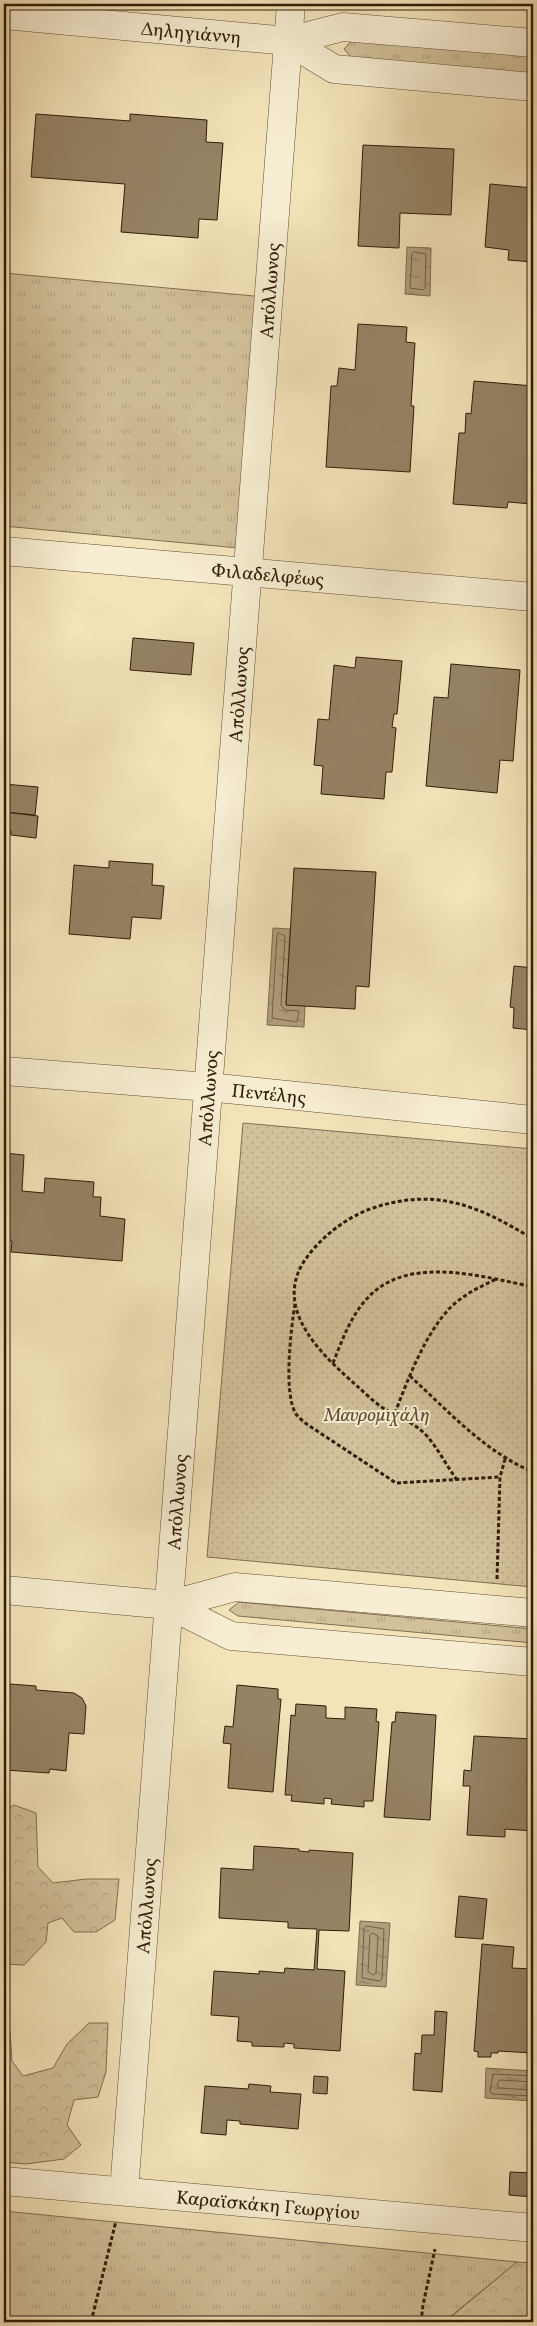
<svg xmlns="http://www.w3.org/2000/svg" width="537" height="2326" font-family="Vollkorn,serif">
	<defs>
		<pattern id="grass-tufts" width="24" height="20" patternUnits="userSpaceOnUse" patternTransform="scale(1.25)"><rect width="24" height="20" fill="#d2c19b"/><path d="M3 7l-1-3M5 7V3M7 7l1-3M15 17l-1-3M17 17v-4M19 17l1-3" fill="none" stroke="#b5a584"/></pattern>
		<pattern id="forest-crowns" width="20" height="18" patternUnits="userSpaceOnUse" patternTransform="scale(1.25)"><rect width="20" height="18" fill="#d2c19b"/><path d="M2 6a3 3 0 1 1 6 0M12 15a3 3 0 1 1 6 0" fill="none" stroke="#b5a584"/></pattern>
		<pattern id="park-dots" width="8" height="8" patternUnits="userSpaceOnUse" patternTransform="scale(1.25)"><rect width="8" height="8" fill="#d2c19b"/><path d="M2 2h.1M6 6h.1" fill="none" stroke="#b5a584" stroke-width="1.8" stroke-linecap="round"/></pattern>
		<pattern id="water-ripples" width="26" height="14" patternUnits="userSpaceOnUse" patternTransform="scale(1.25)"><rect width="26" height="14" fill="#b19f7d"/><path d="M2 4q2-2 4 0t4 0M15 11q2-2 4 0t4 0" fill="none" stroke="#908164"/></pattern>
	</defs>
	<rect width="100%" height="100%" fill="#f3e3b9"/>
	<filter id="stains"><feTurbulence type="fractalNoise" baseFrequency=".004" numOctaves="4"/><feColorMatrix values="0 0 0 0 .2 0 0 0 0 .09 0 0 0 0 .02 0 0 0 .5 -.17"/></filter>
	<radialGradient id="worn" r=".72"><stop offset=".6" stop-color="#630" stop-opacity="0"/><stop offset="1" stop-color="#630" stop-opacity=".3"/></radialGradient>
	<g fill="url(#grass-tufts)" stroke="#816e52">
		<path d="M353,39L533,55V74L352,58L344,49Z"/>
		<path d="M4,273L265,297L249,549L4,526Z"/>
		<path d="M239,1602L533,1629V1643L238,1616L229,1610Z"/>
		<path d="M4,2211L517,2262L451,2316L466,2322H4Z"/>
	</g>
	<g fill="url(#forest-crowns)" stroke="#816e52">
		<path d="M14,1805L36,1813L38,1867L53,1883L86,1879H119L115,1920L96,1932H74L62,1918L48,1923L46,1942L24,1965L4,1964V1811Z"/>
		<path d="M4,2015L9,2019L12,2061L23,2076L53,2068L67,2044L89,2023H108L106,2072L98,2097L74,2100L67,2125L81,2145L64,2159L26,2164L4,2162Z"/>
		<path d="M517,2262L533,2263V2322H466L451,2317Z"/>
	</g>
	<path fill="url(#park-dots)" stroke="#816e52" d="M243,1123L533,1149V1587L207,1557Z"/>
	<g fill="url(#water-ripples)" stroke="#7d6b4e">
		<path d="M407,247L431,248L430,296L405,294Z"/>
		<path d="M273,928L290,929L286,1004L305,1006L304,1027L267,1025Z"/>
		<path d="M360,1921L390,1923L386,1987L356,1985Z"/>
		<path d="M486,2068L533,2071V2101L485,2098Z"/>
	</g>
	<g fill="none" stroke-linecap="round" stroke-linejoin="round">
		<g stroke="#705e42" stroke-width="1">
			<path d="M414,252L426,254L425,288L423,290L410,288L412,254Z"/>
			<path d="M279,933L285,936L281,1005L285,1010L299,1011L297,1022L272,1018L277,936Z"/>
			<path d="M367,1926L384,1929L382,1979L380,1981L362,1978L364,1929Z"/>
			<path d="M372,1933L378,1936L376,1973L373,1975L368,1972L370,1935Z"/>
			<path d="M533,2076L493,2074L490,2091L492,2094L533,2096"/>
			<path d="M533,2082L499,2080L497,2086L499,2088L533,2090"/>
		</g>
	</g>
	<g fill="#958364" stroke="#301c08">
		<path d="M36,114L130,121V114L207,120L206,142L223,143L217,220L199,219L198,238L121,232L125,184L31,177Z"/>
		<path d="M363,145L454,149L451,215L400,213L399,248L358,246Z"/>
		<path d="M490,184L533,188V262L508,260L509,250L485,247Z"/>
		<path d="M358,324L407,327L406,342L415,343L411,406H414L410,472L326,467L331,386H337L339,368L355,370Z"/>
		<path d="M474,381L533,386L532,504L508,502L507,508L453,504L459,433H465L466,413L471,414Z"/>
		<path d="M133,638L194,643L191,675L130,670Z"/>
		<path d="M356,657L402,661L397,714H394L392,727L396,728L392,772H386L384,799L321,794L323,766L314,765L318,719L329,720L334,665L355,668Z"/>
		<path d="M451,664L520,670L513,761L500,760L497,793L426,786L434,697L448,698Z"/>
		<path d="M4,784L38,787L35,815L4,812Z"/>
		<path d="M4,812L38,816L36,838L11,835V831L4,830Z"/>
		<path d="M109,861L153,864L152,885L164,886L161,919L132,917L130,939L69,934L74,865L109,868Z"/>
		<path d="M294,868L376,872L369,987L356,986L355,1009L286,1005Z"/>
		<path d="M514,966L533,968V1030L513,1028L514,1008L510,1007Z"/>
		<path d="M4,1153L24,1155L22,1191L44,1193L45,1178L94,1182L93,1197H101L100,1216L125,1219L122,1261L11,1252L12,1241L4,1240Z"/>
		<path d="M10,1684L36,1686V1690L74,1693L82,1698L86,1706L84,1734L69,1733L66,1771L50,1769L49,1773L4,1770V1699L8,1700Z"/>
		<path d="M237,1685L278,1689V1699H281L273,1792L228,1788L231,1744L223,1743L225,1726L233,1727Z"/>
		<path d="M296,1704L326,1706V1718L345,1719V1707L377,1709L376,1721L379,1722L373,1801H364V1807L331,1804L332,1799L324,1798V1804L291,1801L292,1795H285L291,1715L295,1716Z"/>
		<path d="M396,1712L436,1715L430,1820L384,1817L392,1722H395Z"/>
		<path d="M474,1736L533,1739V1831L505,1829V1837L467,1835L470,1786H463L464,1770L471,1771Z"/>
		<path d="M254,1846L299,1849V1851L309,1852V1850L353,1853L349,1931L319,1930L317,1969L345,1971L340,2051L294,2048V2044L284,2043V2047L252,2046V2042L237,2041L239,2017L211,2015L214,1971L259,1974V1971L284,1973L285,1968L314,1970L317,1929L288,1928V1922L219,1918L221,1868L253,1870Z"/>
		<path d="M459,1896L487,1899L483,1939L455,1937Z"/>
		<path d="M482,1944L514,1947L512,1968L533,1969V2053L498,2051V2053H491V2057H478V2052L474,2051Z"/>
		<path d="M435,2011L447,2012L442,2092L413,2090L415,2053L421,2054L422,2035H434Z"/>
		<path d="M314,2076L328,2077L327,2094L313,2093Z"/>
		<path d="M249,2084L271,2086L270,2092L301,2094L298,2129L240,2124V2121L227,2120L226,2135L201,2133L205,2086L248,2089Z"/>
		<path d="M510,2172L533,2173V2197L509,2195Z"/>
	</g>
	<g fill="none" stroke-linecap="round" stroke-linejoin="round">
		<defs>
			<g id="minor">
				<path d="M288,41L334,69L533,87"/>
				<path d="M288,41L343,27L533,43"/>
				<path id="s1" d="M4,551L533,597"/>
				<path id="s2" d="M4,1071L208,1087L533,1120"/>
			</g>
			<g id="tertiary">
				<path id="s3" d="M4,15L288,41"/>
				<path d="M4,1590L169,1605L235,1587L533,1613"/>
				<path d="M169,1605L231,1636L533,1662"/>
				<path id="s4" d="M4,2181L533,2228"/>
				<path id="s5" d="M124,2191L291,4"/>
			</g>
		</defs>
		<use href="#minor" stroke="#614e34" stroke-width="29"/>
		<use href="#tertiary" stroke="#614e34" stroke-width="29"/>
		<g stroke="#301c08" stroke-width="3" stroke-dasharray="4 2.5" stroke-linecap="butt">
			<path d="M295,1304C291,1329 283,1393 296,1414C299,1418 304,1422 308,1425L396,1483L500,1477"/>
			<path d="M333,1363C343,1338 353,1309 375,1291C415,1257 486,1277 533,1287"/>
			<path d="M410,1376C447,1410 485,1452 533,1472"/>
			<path d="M395,1413C408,1379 430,1319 462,1298C472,1290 485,1285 496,1279"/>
			<path d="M457,1480C447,1466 438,1449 427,1436C414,1422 398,1417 383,1408C374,1402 365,1393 357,1386C323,1356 274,1311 303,1263C318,1239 346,1217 373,1208C436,1187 479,1206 533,1239"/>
			<path d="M497,1579L500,1477L506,1456"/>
			<path d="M91,2322L116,2221"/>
			<path d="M421,2322L423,2305L435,2249"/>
		</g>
		<use href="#minor" stroke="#f7edd2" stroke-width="28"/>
		<use href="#tertiary" stroke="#f7edd2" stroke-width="28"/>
	</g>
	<g text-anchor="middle" stroke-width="4" stroke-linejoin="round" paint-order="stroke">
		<g font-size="19" fill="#301c08" stroke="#f7edd2">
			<text dy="7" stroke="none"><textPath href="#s3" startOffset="188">Δηληγιάννη</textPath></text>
			<text dy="7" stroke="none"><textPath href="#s5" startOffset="1906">Απόλλωνος</textPath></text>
			<text dy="7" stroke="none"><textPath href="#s1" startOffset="265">Φιλαδελφέως</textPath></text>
			<text dy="7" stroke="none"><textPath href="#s5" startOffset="1501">Απόλλωνος</textPath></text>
			<text dy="7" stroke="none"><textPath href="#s2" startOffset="266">Πεντέλης</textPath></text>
			<text dy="7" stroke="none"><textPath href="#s5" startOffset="1096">Απόλλωνος</textPath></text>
			<text dy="7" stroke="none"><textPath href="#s5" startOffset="691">Απόλλωνος</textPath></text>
			<text dy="7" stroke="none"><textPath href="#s5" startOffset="286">Απόλλωνος</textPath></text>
			<text dy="7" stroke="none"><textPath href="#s4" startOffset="265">Καραϊσκάκη Γεωργίου</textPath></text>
		</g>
		<g font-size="19" font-style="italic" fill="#614e34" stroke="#f7edd2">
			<text x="377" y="1421">Μαυρομιχάλη</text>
		</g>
	</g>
	<rect width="537" height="2326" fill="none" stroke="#f3e3b9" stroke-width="20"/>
	<rect x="5" y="5" width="527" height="2316" fill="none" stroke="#301c08" stroke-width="2.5"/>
	<rect x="10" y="10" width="517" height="2306" fill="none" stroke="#301c08"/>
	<rect width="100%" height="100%" filter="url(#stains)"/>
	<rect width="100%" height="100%" fill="url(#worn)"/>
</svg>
